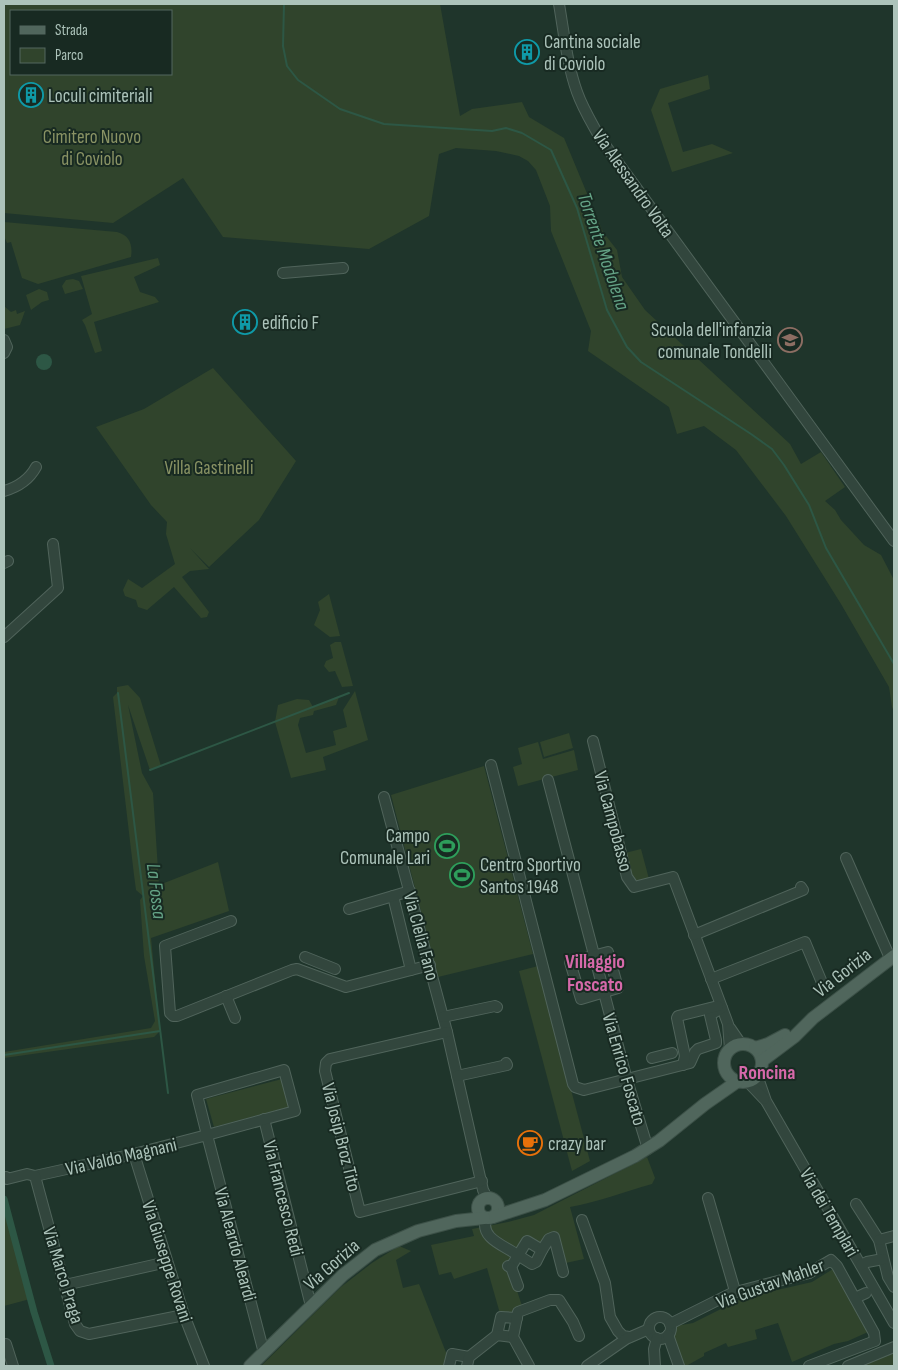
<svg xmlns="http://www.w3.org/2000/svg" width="898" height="1370" font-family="'Sofia Sans Condensed',sans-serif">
	<rect width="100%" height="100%" fill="#1f352b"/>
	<g fill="#30442c" fill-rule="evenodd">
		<path d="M4,4H440L460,116L472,109L522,102L529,117L564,138L603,232L617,250L622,277L645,310L790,444L801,464L821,452L845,487L825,501L835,510L841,520L864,545L881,555L894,580V712L892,707L889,687L841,604L786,516L736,450L704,426L677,434L669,407L588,351L591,331L551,231L550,206L536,170L528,161L519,156L496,151L456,148L439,154L429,216L369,249L223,237L183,178L113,223L4,213ZM11,11H171V74H11Z"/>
		<path d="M708,75L710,89L668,103L683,152L712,144L733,153L672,172L651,110L660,89Z"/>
		<path d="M4,222L117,232C129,235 133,244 131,257L38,284L22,278L11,242L7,243L4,236Z"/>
		<path d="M158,258L160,265L134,277L140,292L155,297L159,302L94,322L102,351L95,353L85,325L82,320L92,314L81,276Z"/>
		<path d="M73,279L79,281L83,289L65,294L62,286L66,280Z"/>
		<path d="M39,289L47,292L49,300L42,302L31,310L26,295Z"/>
		<path d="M4,306L11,312L16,310L17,314L25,311L20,325L4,329Z"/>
		<path d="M213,368L296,461L259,520L209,567L190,548L209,569L190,571L182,577L209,612L207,617L201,618L174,587L147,610L138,607L136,600L125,596L123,590L128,579L142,588L175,564L166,534L167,522L151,505L96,427L144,409Z"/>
		<path d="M329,594L340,636L330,637L314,625L320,610L318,602Z"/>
		<path d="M335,642H341L353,686L342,687L335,671L329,672L324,666L326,661L333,658L330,645Z"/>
		<path d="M128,685L140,698L161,766L150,770L128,705L142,773L153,793L159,885L218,862L229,911L151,938L160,1031L154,1037L4,1058V1052L151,1028L155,1021L144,956L140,900L143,896L136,890L134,875L113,697L117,693V687Z"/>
		<path d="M355,691L368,740L323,757L326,770L291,778L275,722L278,705L297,699L309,700L313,707L339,697L336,705L314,711L313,715L300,718L298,725L306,753L336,745L333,731L347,727L343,710Z"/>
		<path d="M569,733L573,748L544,757L540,742Z"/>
		<path d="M538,742L543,759L574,750L578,770L518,786L513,767L522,764L518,748Z"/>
		<path d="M484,766L533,954L438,977L391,795Z"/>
		<path d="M641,849L649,879L634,881L625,853Z"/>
		<path d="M538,966L590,1161L572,1171L519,971Z"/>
		<path d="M282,1079L289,1107L214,1127L206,1099Z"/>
		<path d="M647,1157L655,1178L652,1184C624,1192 597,1202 570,1207L584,1259L561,1264L554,1237L542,1250L527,1241L509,1266L522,1306L518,1312L501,1317L487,1268L454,1279L451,1272L439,1275L431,1245L474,1236L472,1229L508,1222L534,1215Z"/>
		<path d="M4,1199L30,1299L4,1306Z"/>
		<path d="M399,1246L411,1251L396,1260L403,1288L419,1284L447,1355L445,1366H261L341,1287L372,1263Z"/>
		<path d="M833,1269L868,1332L848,1341L834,1344L792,1362L778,1323L755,1330L757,1339L728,1347L726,1343L704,1353V1356L686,1366L679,1359L673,1337L676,1326L693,1323L743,1298L812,1282Z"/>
		<path d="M894,1352V1366H858Z"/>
	</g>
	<circle fill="#2d5745" cx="44" cy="362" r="8"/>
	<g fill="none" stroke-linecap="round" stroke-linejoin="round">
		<g stroke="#2d5745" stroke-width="2">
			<path d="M284,4L283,46L287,66L298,80L340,109L384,124L492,131L506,128L522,133L551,150L577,208L607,310L627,347L641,362L751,434L772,449L784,465L809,505L826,548L894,664"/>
			<path d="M118,693L168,1093"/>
			<path d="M150,770L349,693"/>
			<path d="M4,1055L160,1031"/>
		</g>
		<path stroke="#2d5745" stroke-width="7" d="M4,1199L34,1312L51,1366"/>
		<defs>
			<g id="minor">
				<path d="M559,4C564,33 567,64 577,92C583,109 592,123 600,138L894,541"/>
				<path d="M283,273L343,268"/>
				<path d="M4,340L7,347L4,353"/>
				<path d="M4,491C18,487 29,480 36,467"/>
				<path d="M4,563L8,561"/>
				<path d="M4,637L58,588L53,544"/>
				<path d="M593,741L627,877L634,887L673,877L721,1005L728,1024L730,1049"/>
				<path d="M491,765L573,1084L575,1087L584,1090L690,1063L695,1052L698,1049L716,1043V1040L710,1015L722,1008"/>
				<path d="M548,780L627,1080L648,1149"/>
				<path d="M384,797L447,1032L483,1190L487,1198"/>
				<path d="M846,858L890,958"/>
				<path d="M393,896L411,970"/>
				<path d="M349,909L410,891"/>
				<path d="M231,921L165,946L170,1013L173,1016H177L292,970L297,969L346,987L430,965"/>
				<path d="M694,935L803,890L801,887"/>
				<path d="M608,952L618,988L581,999L570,962Z"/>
				<path d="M305,957L335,969"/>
				<path d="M711,979L805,942L823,985"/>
				<path d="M226,996L235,1018"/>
				<path d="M443,1017L495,1006L497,1007"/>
				<path d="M730,1028L741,1044"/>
				<path d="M447,1032L330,1059L326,1063L325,1071L360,1212L482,1181"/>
				<path d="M652,1058L672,1053"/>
				<path d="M683,1065L685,1056L677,1018L678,1016L718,1006"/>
				<path d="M757,1075L766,1101L894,1323"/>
				<path d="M457,1076L507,1065L506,1063"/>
				<path d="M747,1081L764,1099"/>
				<path d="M264,1119L311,1306"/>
				<path d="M134,1154L184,1315L204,1366"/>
				<path d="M35,1176L134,1154L207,1135L197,1095L284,1070L295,1111L207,1135L264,1353"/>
				<path d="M6,1177L7,1179L27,1174L35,1176L75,1324L80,1331L89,1334L184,1315"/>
				<path d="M708,1198L735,1291"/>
				<path d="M856,1204L879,1240L888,1277L894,1287"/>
				<path d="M486,1219C480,1238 503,1245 516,1254L532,1264L536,1262L542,1250L527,1241L511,1267L508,1266"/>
				<path d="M582,1220L605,1283L610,1317L618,1331L623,1336L629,1337"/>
				<path d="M879,1240L894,1236"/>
				<path d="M542,1250L549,1239L554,1237L563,1272"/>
				<path d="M861,1265L867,1262L883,1259"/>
				<path d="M511,1267L518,1286"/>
				<path d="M65,1285L167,1262"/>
				<path d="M855,1298L866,1293"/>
				<circle cx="660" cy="1328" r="11"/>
				<path d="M670,1324L732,1293L809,1273L831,1260L837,1266L874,1333L875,1341L809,1366"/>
				<path d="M497,1335L501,1317L517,1318"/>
				<path d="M668,1335L679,1366"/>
				<path d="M6,1344L13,1366"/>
				<path d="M449,1366L452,1354L469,1357"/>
				<path d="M467,1366L469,1357L497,1335L513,1337"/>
				<path d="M529,1366L513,1337L518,1312L550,1300H559L573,1322L579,1336"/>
				<path d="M587,1366L626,1339L649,1329"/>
				<path d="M655,1366L654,1349L657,1338"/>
				<path d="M848,1366L894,1347"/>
			</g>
			<g id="major">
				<circle cx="743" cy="1063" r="19"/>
				<path d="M755,1048L768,1044L785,1035"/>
				<path d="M762,1061L794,1037L813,1018L894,956"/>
				<circle cx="488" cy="1208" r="10"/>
				<path d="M493,1217L545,1200L635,1156L659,1141L705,1104L738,1081"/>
				<path d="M250,1366L343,1275L375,1250L418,1231L456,1221L484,1218"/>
			</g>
		</defs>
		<use href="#minor" stroke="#50645b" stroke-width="12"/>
		<use href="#major" stroke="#3c5047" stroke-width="14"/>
		<use href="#minor" stroke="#32463d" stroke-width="10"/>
		<use href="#major" stroke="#50665c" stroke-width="12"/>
	</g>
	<defs>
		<symbol id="building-ring" viewBox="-11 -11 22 22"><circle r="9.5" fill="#182a22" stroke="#0f9aa8" stroke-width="1.5"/><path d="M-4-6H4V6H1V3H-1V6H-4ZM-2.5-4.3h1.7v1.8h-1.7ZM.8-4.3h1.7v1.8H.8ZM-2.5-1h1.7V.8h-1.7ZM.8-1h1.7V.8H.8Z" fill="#0f9aa8"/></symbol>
		<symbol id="school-ring" viewBox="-11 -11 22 22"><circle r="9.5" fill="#182a22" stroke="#8d6e63" stroke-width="1.5"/><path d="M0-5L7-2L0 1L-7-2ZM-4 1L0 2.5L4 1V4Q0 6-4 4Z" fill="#8d6e63"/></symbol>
		<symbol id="stadium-ring" viewBox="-11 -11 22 22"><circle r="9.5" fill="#182a22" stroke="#2e9e5b" stroke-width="1.5"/><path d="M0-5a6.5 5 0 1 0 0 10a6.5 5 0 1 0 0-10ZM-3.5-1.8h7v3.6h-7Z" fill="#2e9e5b"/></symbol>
		<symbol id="cafe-ring" viewBox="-11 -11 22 22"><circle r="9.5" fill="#182a22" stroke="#e8710a" stroke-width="1.5"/><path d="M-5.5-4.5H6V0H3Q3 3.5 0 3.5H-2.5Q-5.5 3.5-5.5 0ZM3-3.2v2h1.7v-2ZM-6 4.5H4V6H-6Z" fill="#e8710a"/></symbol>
	</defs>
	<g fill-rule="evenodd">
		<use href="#building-ring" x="513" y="38" width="28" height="28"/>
		<use href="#building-ring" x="17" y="81" width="28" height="28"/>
		<use href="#building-ring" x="231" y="308" width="28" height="28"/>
		<use href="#school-ring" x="776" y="326" width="28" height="28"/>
		<use href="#stadium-ring" x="433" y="832" width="28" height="28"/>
		<use href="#stadium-ring" x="448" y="861" width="28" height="28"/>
		<use href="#cafe-ring" x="516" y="1129" width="28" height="28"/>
	</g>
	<g text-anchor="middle" stroke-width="4" stroke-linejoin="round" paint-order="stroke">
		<g font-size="19" fill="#acc3ba" stroke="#182a22" text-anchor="start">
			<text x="544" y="48">Cantina sociale<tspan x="544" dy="22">di Coviolo</tspan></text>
			<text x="48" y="102">Loculi cimiteriali</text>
			<text x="262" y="329">edificio F</text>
			<text x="772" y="336" text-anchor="end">Scuola dell'infanzia<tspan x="772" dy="22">comunale Tondelli</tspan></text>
			<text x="430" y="842" text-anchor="end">Campo<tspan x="430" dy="22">Comunale Lari</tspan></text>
			<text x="480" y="871">Centro Sportivo<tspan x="480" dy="22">Santos 1948</tspan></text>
			<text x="548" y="1150">crazy bar</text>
		</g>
		<g font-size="19" fill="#8a9364" stroke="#182a22">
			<text x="92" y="143">Cimitero Nuovo<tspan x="92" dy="22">di Coviolo</tspan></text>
			<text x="209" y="474">Villa Gastinelli</text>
		</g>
		<g font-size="19" fill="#acc3ba" stroke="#182a22">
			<text transform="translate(634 183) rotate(55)" y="7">Via Alessandro Volta</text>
			<text transform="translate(614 821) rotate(75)" y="7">Via Campobasso</text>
			<text transform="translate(422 936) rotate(75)" y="7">Via Clelia Fano</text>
			<text transform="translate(842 972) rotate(-38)" y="7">Via Gorizia</text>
			<text transform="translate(625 1069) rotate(74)" y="7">Via Enrico Foscato</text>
			<text transform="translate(342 1137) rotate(76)" y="7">Via Josip Broz Tito</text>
			<text transform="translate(121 1156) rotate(-13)" y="7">Via Valdo Magnani</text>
			<text transform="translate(284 1198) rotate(76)" y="7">Via Francesco Redi</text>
			<text transform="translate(830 1212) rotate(60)" y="7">Via dei Templari</text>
			<text transform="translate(236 1244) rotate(75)" y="7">Via Aleardo Aleardi</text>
			<text transform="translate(168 1261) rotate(72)" y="7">Via Giuseppe Rovani</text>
			<text transform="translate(331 1264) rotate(-41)" y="7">Via Gorizia</text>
			<text transform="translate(64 1275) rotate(73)" y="7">Via Marco Praga</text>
			<text transform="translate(770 1283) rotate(-20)" y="7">Via Gustav Mahler</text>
		</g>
		<g font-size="20" font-style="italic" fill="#64a386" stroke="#182a22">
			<text transform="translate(604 251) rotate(71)" y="7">Torrente Modolena</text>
			<text transform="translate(157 891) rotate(83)" y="7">La Fossa</text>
		</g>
		<g font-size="20" font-weight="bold" fill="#d669aa" stroke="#182a22">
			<text x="595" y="968">Villaggio<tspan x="595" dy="23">Foscato</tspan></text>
			<text x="767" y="1079">Roncina</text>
		</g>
	</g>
	<rect width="898" height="1370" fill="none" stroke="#acc3ba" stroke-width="10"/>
	<rect x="10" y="10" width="162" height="65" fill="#182a22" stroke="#53675f"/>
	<rect x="20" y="26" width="25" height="8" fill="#50665c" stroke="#53675f"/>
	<text x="55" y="35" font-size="15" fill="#acc3ba">Strada</text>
	<rect x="20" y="48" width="25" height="15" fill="#30442c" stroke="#53675f"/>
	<text x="55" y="60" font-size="15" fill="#acc3ba">Parco</text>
</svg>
